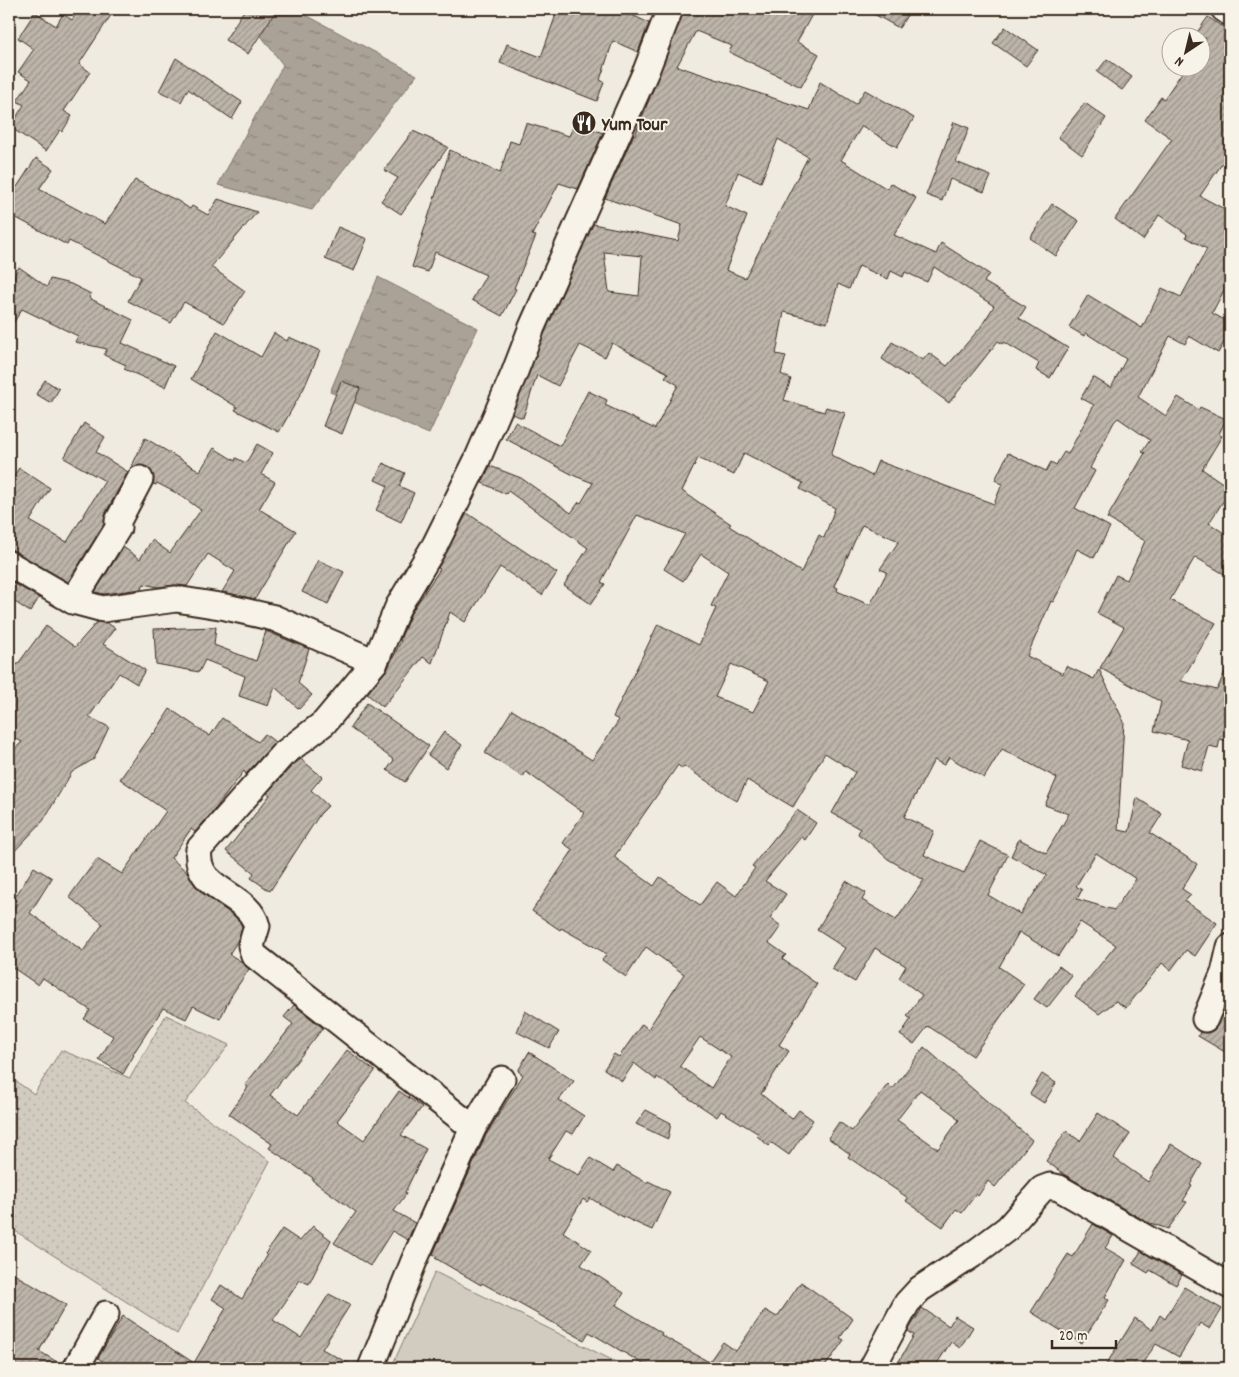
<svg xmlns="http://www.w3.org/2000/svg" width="1239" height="1377" font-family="Dekko,sans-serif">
	<defs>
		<pattern id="park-dots" width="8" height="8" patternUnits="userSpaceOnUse" patternTransform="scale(1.25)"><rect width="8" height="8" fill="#d1cbc0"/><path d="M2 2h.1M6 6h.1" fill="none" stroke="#b4aea5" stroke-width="1.8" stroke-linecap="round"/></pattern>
		<pattern id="water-ripples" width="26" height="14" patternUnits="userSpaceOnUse" patternTransform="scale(1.25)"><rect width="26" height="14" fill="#aaa296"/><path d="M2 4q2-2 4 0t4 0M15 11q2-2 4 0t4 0" fill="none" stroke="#8c847a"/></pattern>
		<pattern id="building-hatch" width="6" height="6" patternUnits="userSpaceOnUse" patternTransform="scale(1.25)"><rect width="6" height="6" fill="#bdb5aa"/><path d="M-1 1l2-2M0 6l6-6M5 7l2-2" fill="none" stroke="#9b938a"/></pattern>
	</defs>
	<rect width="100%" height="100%" fill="#efebe0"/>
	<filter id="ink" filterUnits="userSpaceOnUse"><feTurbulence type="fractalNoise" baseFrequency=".02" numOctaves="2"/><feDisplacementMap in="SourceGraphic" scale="10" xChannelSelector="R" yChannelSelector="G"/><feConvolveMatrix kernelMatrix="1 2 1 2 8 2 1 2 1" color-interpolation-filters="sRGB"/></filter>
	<g filter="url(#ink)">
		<path fill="url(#park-dots)" stroke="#867a6f" d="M166,1015L229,1045L185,1103L270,1161L177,1334L9,1227V1088L14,1080L34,1094L61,1050L130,1078Z"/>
		<path fill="#d1cbc0" stroke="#867a6f" d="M435,1272L628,1368H391Z"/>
		<g fill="url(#water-ripples)" stroke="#7e7266">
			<path d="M269,9H295L417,75L312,210L218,185L283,65L259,33Z"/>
			<path d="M378,277L478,328L429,434L330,392Z"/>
		</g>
		<g fill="url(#building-hatch)" stroke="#3b2a1e" fill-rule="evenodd">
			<path d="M79,9H115L79,64L90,72L64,111L72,116L62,132L60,130L46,151L10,127L24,105L17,101L31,80L18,72L34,49L18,38L35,12L56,26L63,14L72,20Z"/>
			<path d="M245,9H277L248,54L225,40Z"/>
			<path d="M558,9H619L649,23L638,52L613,41L600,80L604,82L597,101L500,63L507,44L541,57Z"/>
			<path d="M684,9H815L797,42L819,54L801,87L729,52L732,46L696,31L677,66L809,110L820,82L856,104L865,90L914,118L897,147L862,126L841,160L887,189L890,183L916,198L894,235L936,254L941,243L989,274L984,282L1026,307L1019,318L1068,348L1050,378L1036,370L1039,363L1004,342L1003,344L998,341L949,403L923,384L908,374L907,376L882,359L892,342L923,360L929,353L947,366L980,328L994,306L934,267L927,282L905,272L903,277L891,271L888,279L859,266L849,289L838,284L827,323L784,312L776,354L786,356L781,374L791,379L784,400L824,412L826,407L845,413L831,455L872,476L878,461L994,504L1002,484L995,480L1008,453L1046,471L1051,462L1056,465L1064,452L1068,454L1094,405L1081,398L1093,377L1111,388L1126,359L1086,333L1084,336L1069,327L1088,295L1142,328L1162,288L1181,297L1207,249L1186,237L1187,234L1159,215L1143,240L1115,219L1172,139L1145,120L1161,97L1164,99L1185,68H1202V43L1206,38H1193L1208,17L1230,32V152L1200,196L1230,212V279L1212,313L1230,323V332L1218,353L1189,336L1185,344L1170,336L1138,397L1166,416L1178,397L1199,410L1200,407L1226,419L1219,434L1222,436L1202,469L1230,488V491L1209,523L1230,537V565L1224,574L1195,557L1170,600L1216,623L1181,681L1217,690L1230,660V742L1220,739L1218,748L1209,746L1202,771L1181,765L1188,740L1154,731L1161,702L1100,668L1124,627L1097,613L1116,575L1127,580L1145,541L1107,518L1145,453L1142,452L1150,440L1118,418L1114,422L1090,468L1095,471L1075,508L1110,527L1094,558L1077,549L1059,591L1053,602L1051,601L1027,656L1063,674L1066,666L1094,679L1099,669L1124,722L1118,830L1129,832L1137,798L1162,814L1150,833L1197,864L1182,889L1191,895L1185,901L1217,923L1195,956L1186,950L1171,970L1162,963L1126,1008L1116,1001L1099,1014L1075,996L1116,945L1080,922L1058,956L1019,932L999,967L1024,984L973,1056L928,1026L914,1044L900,1035L911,1019L907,1016L922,995L899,978L906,966L875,948L855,982L832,969L845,948L817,930L846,881L866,893L862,900L896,920L924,880L888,859L869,842L858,834L860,829L832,813L855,772L825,753L793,807L747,780L737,801L684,766L682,769L678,765L614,857L654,886L660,877L700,905L717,882L736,896L755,868L752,866L797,810L816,823L805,840L801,837L765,881L786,894L770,918L781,926L769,943L786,955L782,959L817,984L779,1045L789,1051L761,1094L792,1119L799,1110L813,1120L789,1155L772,1143L769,1146L757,1136L759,1134L721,1111L717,1117L657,1077L656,1080L634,1063L622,1081L604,1069L614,1054L619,1057L642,1024L648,1029L684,974L646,947L626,977L602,960L607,954L561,928L560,930L532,911L573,850L563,843L584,813L526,772L523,777L485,753L512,710L592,760L619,720L613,717L658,624L699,645L716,608L711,606L728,572L701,554L683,581L664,569L685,534L637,515L601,582L605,584L591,604L564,585L588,548L508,491L506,494L482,483L490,466L521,478L571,513L579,502L581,503L593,483L575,476L506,439L515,422L560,446L588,391L607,400L605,405L655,429L678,385L665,377L668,373L612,343L605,357L580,345L558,386L537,375L523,418L512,414L545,332L593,224L678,241L682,225L605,198L634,134L635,135L683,14ZM778,139L808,157L745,278L726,270L747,216L725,206L738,172L761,182ZM604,252L642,256L639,296L609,292ZM744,453L803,483L800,489L835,508L824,538L819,535L801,572L729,526L731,524L682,491L698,458L734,475ZM862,525L899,541L880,569L887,572L870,605L837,591L838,588L834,586ZM731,664L769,681L753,712L715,697ZM1002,749L1057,778L1045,805L1069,814L1046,853L1019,839L1011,856L1047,875L1020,914L988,895L1008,855L980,841L964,873L924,855L934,831L904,817L934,760L944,765L949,757L984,778ZM1096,853L1136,879L1114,910L1077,899L1082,890L1076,886ZM700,1037L731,1057L711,1088L680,1066Z"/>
			<path d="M865,9H911L899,28Z"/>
			<path d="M1005,27L1038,50L1026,66L993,43Z"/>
			<path d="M176,58L242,102L232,119L188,89L181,102L159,91Z"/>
			<path d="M1107,59L1132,77L1122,90L1097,72Z"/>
			<path d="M1085,103L1106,118L1082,155L1058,137Z"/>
			<path d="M954,122L969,128L956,162L991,176L984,192L950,179L942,201L926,195Z"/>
			<path d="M526,123L569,136L575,123L603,133L578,189L559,183L532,235L536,236L514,288L516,289L502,316L472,300L486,275L435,252L428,272L412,267L450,150L500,173L510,141L519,144Z"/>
			<path d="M413,131L448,147L401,214L381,201L398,178L384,170Z"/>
			<path d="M36,158L53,169L39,189L105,224L135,180L178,201L190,209L192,206L208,215L218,199L257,212L211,267L245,291L224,323L184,302L171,323L128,301L141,277L69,241L67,245L9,214V182L17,187Z"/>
			<path d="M1052,204L1079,221L1056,256L1030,238Z"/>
			<path d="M338,227L367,239L354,271L325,259Z"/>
			<path d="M19,267L47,287L50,279L71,284L91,294L89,298L133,320L122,343L174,366L165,387L124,369L126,365L104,355L107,349L75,342L78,336L22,309L9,330V285Z"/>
			<path d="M217,331L261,357L274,333L287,341L289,337L320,351L304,388L279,432L235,410L237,407L191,379Z"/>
			<path d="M45,380L59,389L51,403L36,394Z"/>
			<path d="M341,381L360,388L342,434L323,426Z"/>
			<path d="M84,423L105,437L96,452L128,472L105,514L104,524L68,582L9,548V484L19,468L50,488L30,521L67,542L105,481L64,458Z"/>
			<path d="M145,438L200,471L214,448L235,461L236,458L246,463L257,444L273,453L261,474L275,482L259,509L296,531L255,599L222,592L235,571L208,554L187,586L174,585L158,587L144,584L141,589L104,594L95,592L123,547L140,559L152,540L170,553L201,510L180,495L157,483L156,485L153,484L154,478L152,472L147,467L139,465L131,468Z"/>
			<path d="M383,463L405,473L399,486L414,493L401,522L376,510L388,486L375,480Z"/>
			<path d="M467,513L557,573L542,595L500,567L465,622L450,612L432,663L423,657L383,707L367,694L388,668L401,641L400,640L411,613L440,569L438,568Z"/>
			<path d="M318,560L344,572L328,604L302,592Z"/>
			<path d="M9,580L39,598L30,612L9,598Z"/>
			<path d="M97,622L107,623L115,628L103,644L145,670L137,684L119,673L89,717L109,727L94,759L72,772L43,821L9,857V754L22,742L9,735V659L17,665L46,626L75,647Z"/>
			<path d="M216,627L214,645L256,661L266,631L309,649L298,683L312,695L299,709L275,687L268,706L239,696L245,676L205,660L199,672L156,664L154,629Z"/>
			<path d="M367,703L429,746L405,782L387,770L394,760L350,728Z"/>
			<path d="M170,709L210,736L222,718L258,742L265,734L275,742L246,774L244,771L215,809L195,832L191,829L171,858L188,873L194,884L202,893L234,916L240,922L242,927L237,942L229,954L242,962L249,969L231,996L220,1019L193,1006L186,1019L163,1008L133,1054L134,1055L123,1074L99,1060L113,1036L84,1019L90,1010L43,978L38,985L9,965V915L18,902L14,899L34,867L52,878L30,913L83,951L103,924L69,897L97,859L122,874L166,811L120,779L153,733L154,734Z"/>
			<path d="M444,732L462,745L446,768L428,755Z"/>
			<path d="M301,759L322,777L311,790L328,806L320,814L270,891L251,878L254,873L226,851L270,795L267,793L292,766Z"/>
			<path d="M1059,966L1072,976L1047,1008L1034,999Z"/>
			<path d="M1230,996V1055L1198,1036L1200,1032L1207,1033L1214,1030L1218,1024Z"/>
			<path d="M294,1005L323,1028L270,1095L298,1115L347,1050L375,1071L337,1121L364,1140L399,1091L422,1107L401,1135L426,1149L405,1192L406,1194L394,1211L415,1223L408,1240L392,1231L370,1266L334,1243L356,1212L312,1180L313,1178L269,1148L272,1144L229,1114L248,1087L245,1085L293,1024L284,1017Z"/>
			<path d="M525,1011L559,1032L549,1048L517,1032Z"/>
			<path d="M924,1047L1032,1140L995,1187L988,1181L978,1196L976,1194L962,1213L956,1209L943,1227L906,1201L908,1198L848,1157L850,1154L828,1138L839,1122L852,1131L888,1084L893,1089ZM920,1090L956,1116L955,1117L959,1120L938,1149L897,1120Z"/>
			<path d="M529,1052L574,1081L559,1100L584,1116L573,1134L566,1131L548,1159L579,1175L590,1158L613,1172L617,1166L647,1183L648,1181L670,1192L652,1230L617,1214L590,1198L587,1202L583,1199L563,1232L591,1250L581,1265L624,1293L616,1305L662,1333L661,1335L709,1362L723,1342L736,1351L765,1310L777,1317L801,1282L853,1319L840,1338L844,1340L824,1368H650L589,1332L584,1340L482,1283L481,1285L435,1258L437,1256L433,1254L486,1135L523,1075L518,1071Z"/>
			<path d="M1042,1074L1056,1083L1044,1103L1030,1094Z"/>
			<path d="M646,1110L671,1123L668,1139L636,1124Z"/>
			<path d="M1098,1113L1130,1134L1114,1158L1148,1182L1171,1144L1202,1164L1190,1185L1192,1186L1183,1201L1187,1202L1168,1229L1147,1222L1065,1175L1046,1161L1066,1131L1080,1141Z"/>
			<path d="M1093,1224L1113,1236L1105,1248L1126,1260L1105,1297L1109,1300L1081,1343L1031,1312L1068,1254L1073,1257Z"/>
			<path d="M313,1226L331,1240L309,1284L300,1280L273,1320L301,1338L329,1294L350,1305L322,1349L357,1368H112L98,1358L123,1316L194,1363L226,1308L212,1299L221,1285L242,1299L267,1256L265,1254L282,1229L300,1241Z"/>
			<path d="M1141,1251L1182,1275L1176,1285L1150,1270L1148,1273L1133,1264Z"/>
			<path d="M9,1271L66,1305L39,1351L62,1365V1368H9Z"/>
			<path d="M1184,1287L1222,1309L1210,1329L1200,1323L1179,1357L1156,1344L1139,1368H1104L1135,1318L1152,1330L1160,1315L1165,1319Z"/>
			<path d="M922,1308L949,1326L955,1316L973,1327L960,1348L951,1342L934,1368H895L914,1335L908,1331Z"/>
		</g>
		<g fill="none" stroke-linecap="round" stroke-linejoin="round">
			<defs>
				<g id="minor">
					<path d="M1224,9L1230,13"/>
					<path d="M9,564L73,601L103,609L176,599L226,607L274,618L375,662L398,607L435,545L477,460L514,374L532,327L646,71L670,9"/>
					<path d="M73,601L118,528V521L140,479"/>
					<path d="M375,662L324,723L282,755L199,849C193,892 248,891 257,926L251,946L254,955L473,1128"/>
					<path d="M1205,1019L1224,973L1230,947"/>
					<path d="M76,1368L106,1314"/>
					<path d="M371,1368L414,1261L473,1128L502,1079"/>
					<path d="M872,1368L907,1303L920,1289L972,1255L1008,1228L1042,1189L1050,1186L1059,1188L1230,1286"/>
				</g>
			</defs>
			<use href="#minor" stroke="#3b2a1e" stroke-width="29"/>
			<use href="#minor" stroke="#f7f3e8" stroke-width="25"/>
		</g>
	</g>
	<defs>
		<symbol id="restaurant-disc" viewBox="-11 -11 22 22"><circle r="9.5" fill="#3b2a1e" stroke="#f7f3e8"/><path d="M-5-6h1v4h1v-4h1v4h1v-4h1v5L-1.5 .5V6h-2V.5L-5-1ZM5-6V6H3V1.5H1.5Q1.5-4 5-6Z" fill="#fff"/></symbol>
	</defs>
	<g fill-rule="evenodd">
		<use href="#restaurant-disc" x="570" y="109" width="28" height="28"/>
	</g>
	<g text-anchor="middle" stroke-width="4" stroke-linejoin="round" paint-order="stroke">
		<g font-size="20" font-weight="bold" fill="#3b2a1e" stroke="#f7f3e8" text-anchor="start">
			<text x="602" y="130">Yum Tour</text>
		</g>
	</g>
	<rect width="1239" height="1377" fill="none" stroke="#f7f3e8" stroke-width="30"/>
	<rect x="15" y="15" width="1209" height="1347" fill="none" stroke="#3b2a1e" stroke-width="2" filter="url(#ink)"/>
	<g transform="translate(1186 52) rotate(215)"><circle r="24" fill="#f7f3e8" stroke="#aca397"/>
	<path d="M0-4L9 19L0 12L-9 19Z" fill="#3b2a1e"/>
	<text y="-8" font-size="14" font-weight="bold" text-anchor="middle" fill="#3b2a1e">N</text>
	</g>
	<path d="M1052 1340v8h64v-8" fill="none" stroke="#3b2a1e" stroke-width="2.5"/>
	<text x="1059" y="1340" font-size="15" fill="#3b2a1e" stroke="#f7f3e8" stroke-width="4" paint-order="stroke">20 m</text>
</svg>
